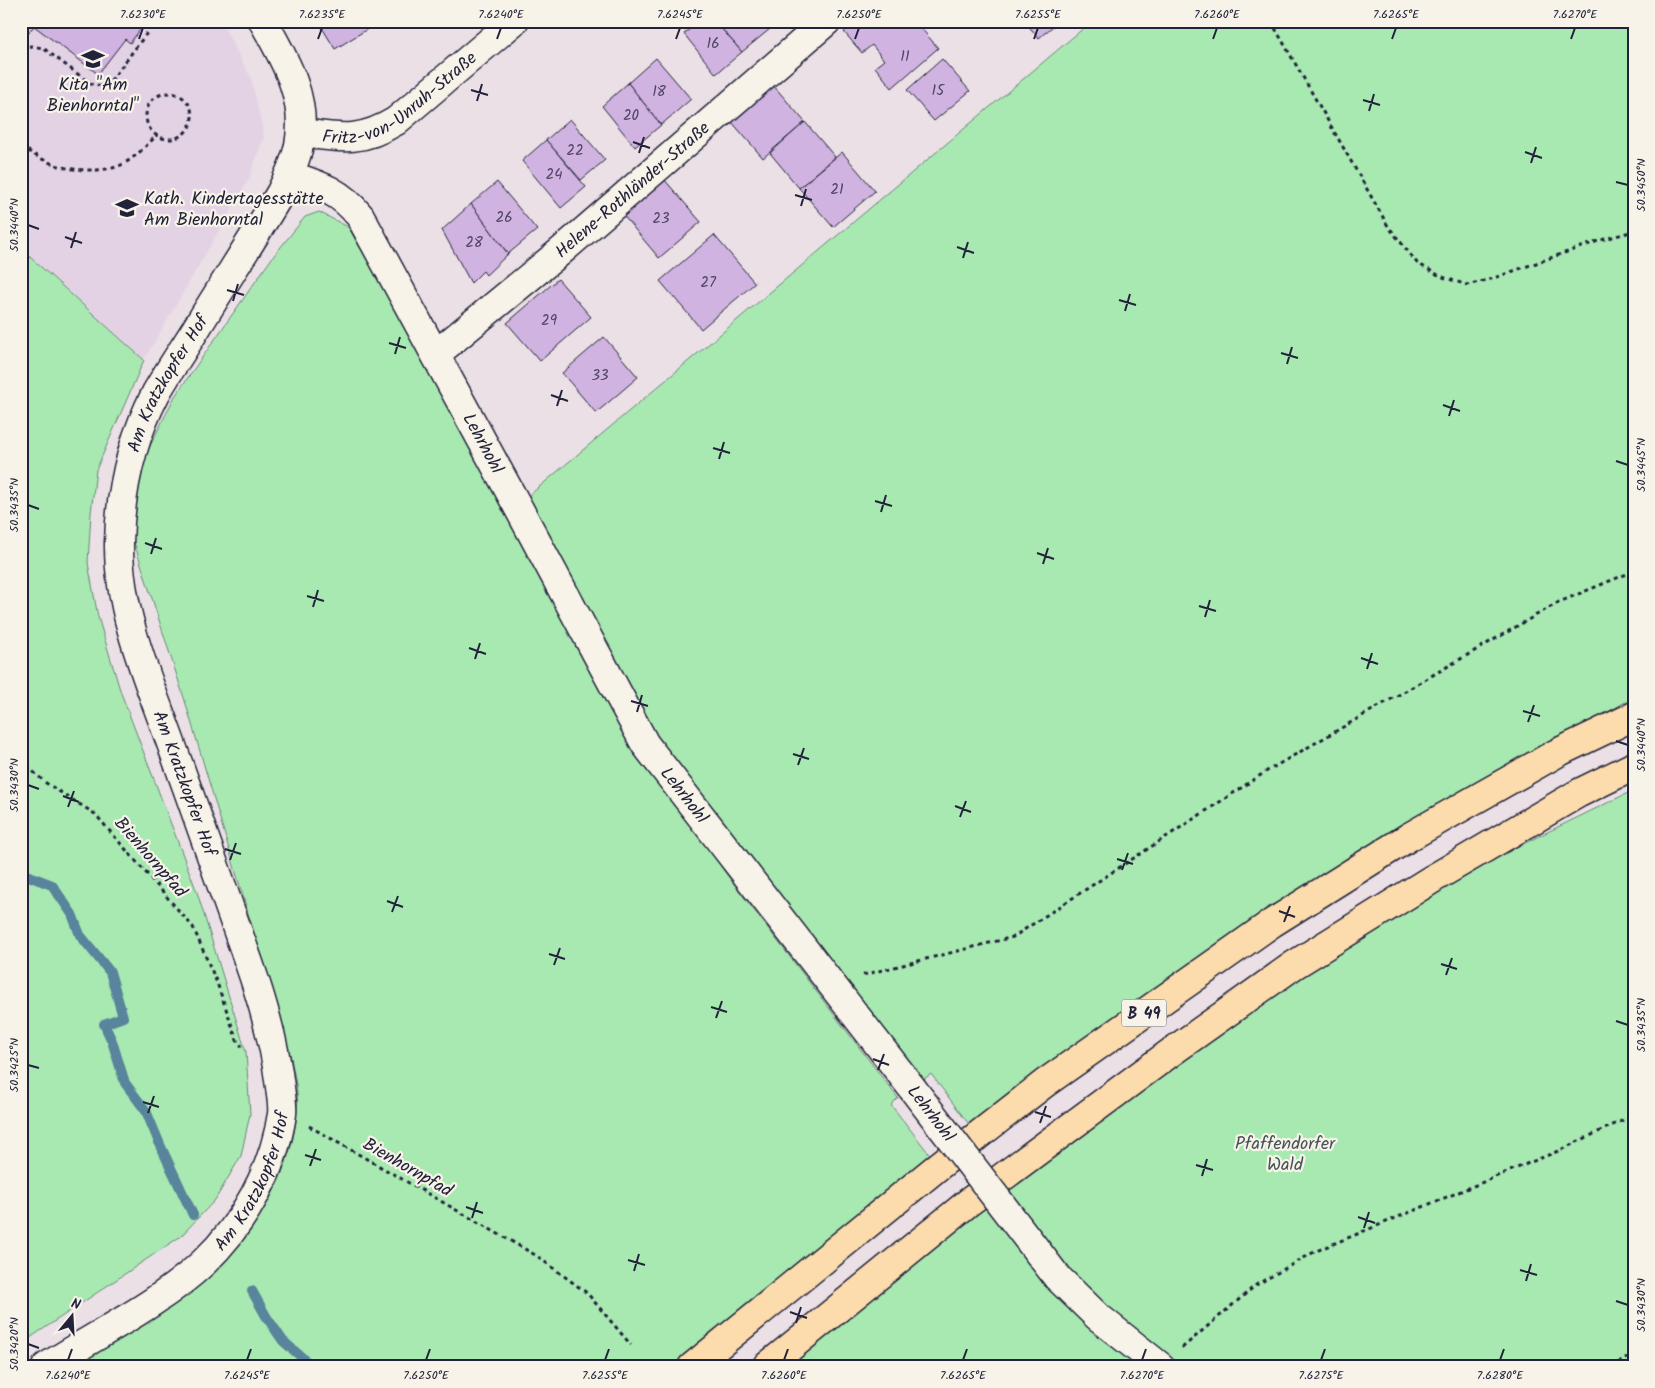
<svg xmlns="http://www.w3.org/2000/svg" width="1655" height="1388" font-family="Kalam,sans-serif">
	<rect width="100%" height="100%" fill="#ebe0e6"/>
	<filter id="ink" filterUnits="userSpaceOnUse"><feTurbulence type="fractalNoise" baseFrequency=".02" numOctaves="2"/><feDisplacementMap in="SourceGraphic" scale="10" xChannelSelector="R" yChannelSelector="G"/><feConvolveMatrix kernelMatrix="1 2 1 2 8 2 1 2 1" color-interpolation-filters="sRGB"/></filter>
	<g filter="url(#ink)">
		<path fill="#e3d2e4" d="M21,21H221L251,78L264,136L249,179L144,360L21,249Z"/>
		<g fill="#a8e9b2" stroke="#658676">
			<path d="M1092,21H1634V697L1343,865L971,1127L931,1074L924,1079L655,742L526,498Z"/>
			<path d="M319,212L348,227L412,336L527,555L639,751L727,875L898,1098L891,1105L931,1156L673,1367H72C98,1351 124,1334 149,1318C162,1310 176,1303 188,1294C244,1249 292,1183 297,1110C299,1093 294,1075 291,1058L185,701L132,536L143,460L175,396L272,258L305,217Z"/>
			<path d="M21,249L144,360L96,470L91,513L88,563L98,617L121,693L197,892L246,1052L250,1114L241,1156L215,1200L181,1236L21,1344Z"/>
			<path d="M1634,790V1367H779L971,1211L1298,975L1424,892Z"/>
		</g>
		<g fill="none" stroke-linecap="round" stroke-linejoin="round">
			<g stroke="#59849c" stroke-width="10">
				<path d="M21,873L52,885L72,914L80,935L110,972L123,1017L104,1024L112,1041L125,1083L146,1111L161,1147L193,1215"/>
				<path d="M252,1291L266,1316L283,1341L313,1367"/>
			</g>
		</g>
		<g fill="#d0b3e0" stroke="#22223b">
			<path d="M21,21H147L130,43L125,39L98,74L34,26L24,38L21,35Z"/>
			<path d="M318,21H372L374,25L335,49Z"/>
			<path d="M699,21H715L742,52L716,74L684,34Z"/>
			<path d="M715,21H763L770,29L742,52Z"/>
			<path d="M857,21H915L938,48L892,88L875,67L884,60L872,45L862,53L844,32Z"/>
			<path d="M1024,21H1059L1039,38Z"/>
			<path d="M656,58L691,99L661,125L628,83Z"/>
			<path d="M942,59L970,91L934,121L907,90Z"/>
			<path d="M628,83L661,125L635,147L602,106Z"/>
			<path d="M773,85L805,122L763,158L731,121Z"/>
			<path d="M570,119L605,160L581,180L546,140Z"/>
			<path d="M805,122L835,157L799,188L770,153Z"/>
			<path d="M546,140L586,187L561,208L522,161Z"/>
			<path d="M842,152L875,191L833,227L799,188Z"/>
			<path d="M663,178L701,222L659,258L622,214Z"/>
			<path d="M497,182L537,230L508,254L471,204Z"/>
			<path d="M471,204L508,254L486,275L483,271L471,283L442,230Z"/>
			<path d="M714,235L755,283L701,329L660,281Z"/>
			<path d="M558,279L591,317L540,361L507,323Z"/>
			<path d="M604,337L638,377L596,413L562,373Z"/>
		</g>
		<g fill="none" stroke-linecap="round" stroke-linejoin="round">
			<defs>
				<g id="street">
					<path id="s1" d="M301,133C340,138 360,143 396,121L514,21"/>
					<path id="s2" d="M289,175C319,185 339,190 360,216L518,507L645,744L912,1088"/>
					<path id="s3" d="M436,354L560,252L827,21"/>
					<path d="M1057,1277L1097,1316L1161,1367"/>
					<path id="s4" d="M46,1367C97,1334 161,1303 204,1262C244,1224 274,1169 282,1114C283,1106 281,1096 280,1087C275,1044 263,1003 249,963C223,890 198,818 172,746C149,682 118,612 119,543C120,492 132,439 156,393C169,370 185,347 199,324C226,280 255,236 281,192C288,177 296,161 299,145C308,99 285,60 263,21"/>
				</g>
				<g id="highway">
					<path d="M692,1367L940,1165L1045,1083L1272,923L1409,837L1557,753L1634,716"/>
					<path d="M766,1367L969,1202L1170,1053L1294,965L1434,878L1579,793L1634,766"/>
				</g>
			</defs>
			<use href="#street" stroke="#22223b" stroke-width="31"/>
			<use href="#highway" stroke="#22223b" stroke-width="31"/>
			<g stroke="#22223b" stroke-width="3" stroke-dasharray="4 4" stroke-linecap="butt">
				<path d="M1271,21L1388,226L1417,263L1440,276L1467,285L1491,279L1601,240L1634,231"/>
				<path d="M21,47L32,46L43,48L91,84L103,86L109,83L156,21"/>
				<circle cx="169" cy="116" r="23"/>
				<path d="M21,146C32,154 46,162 59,166C73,171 108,172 121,165C135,158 146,146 157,135"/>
				<path d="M21,761L46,783L95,814L193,927L217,983L238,1043L242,1046"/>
				<path d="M863,975L1013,937L1267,771L1559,602L1634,571"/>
				<path d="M309,1126L537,1256L587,1293L631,1345"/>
				<path d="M1182,1348L1256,1285L1316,1251L1558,1151L1634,1115"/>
				<path d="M1611,1367L1634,1354"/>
			</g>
			<use href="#street" stroke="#f7f3e8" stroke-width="28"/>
			<use href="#highway" stroke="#fcdcac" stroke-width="28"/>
			<defs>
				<g id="street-bridge">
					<path id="s5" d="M912,1088L1057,1277"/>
				</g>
			</defs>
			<use href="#street-bridge" stroke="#22223b" stroke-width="31" stroke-linecap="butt"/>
			<use href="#street-bridge" stroke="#f7f3e8" stroke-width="28"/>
		</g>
	</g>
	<path fill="none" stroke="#22223b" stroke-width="2" d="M139,39L143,28M318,39L322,28M497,39L501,28M676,39L680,28M855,39L859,28M1034,39L1038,28M1213,39L1217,28M1392,39L1396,28M1571,39L1575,28M471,90L488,95M1363,100L1380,105M477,101L482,84M1369,111L1374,94M633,142L650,148M1525,152L1542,158M639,153L644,137M1531,163L1536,147M1616,182L1628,185M795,195L812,200M801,206L806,189M28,225L39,229M65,237L82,243M957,247L974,253M71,248L76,232M963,258L968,242M227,290L244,295M1119,300L1136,305M233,301L238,284M1125,311L1130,294M389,343L406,348M1281,353L1298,358M395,354L400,337M1287,364L1292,347M551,395L568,401M1443,405L1460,411M557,406L562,390M1449,416L1454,400M713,448L730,453M719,459L724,442M1616,461L1628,465M875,501L892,506M28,505L39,509M881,512L886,495M145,543L162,549M1037,553L1054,559M151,554L156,538M1043,564L1048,548M307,596L324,601M1199,606L1216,611M313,607L318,590M1205,617L1210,600M469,648L486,654M1361,658L1378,664M475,659L480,643M1367,669L1372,653M631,701L648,706M1523,711L1540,716M637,712L642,695M1528,722L1534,705M1616,741L1628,745M793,754L809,759M798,765L804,748M28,785L39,789M63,796L79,802M955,806L971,812M68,807L74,791M960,817L966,801M225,849L241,854M1117,859L1133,864M230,860L236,843M1122,870L1128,853M387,901L403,907M1279,911L1295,917M392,912L398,896M1284,922L1290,906M549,954L565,959M1441,964L1457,969M554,965L560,948M1446,975L1452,958M711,1007L727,1012M716,1018L722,1001M1616,1021L1628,1025M873,1059L889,1065M28,1065L39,1068M878,1070L884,1054M143,1102L159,1107M1035,1112L1051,1117M148,1113L154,1096M1040,1123L1046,1106M305,1155L321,1160M1196,1165L1213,1170M310,1166L316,1149M1202,1176L1207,1159M466,1207L483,1213M1358,1217L1375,1223M472,1218L477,1202M1364,1228L1369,1212M628,1260L645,1265M1520,1270L1537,1275M634,1271L639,1254M1526,1281L1531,1264M1616,1301L1628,1305M790,1312L807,1318M796,1323L801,1307M28,1344L39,1348M68,1360L72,1349M247,1360L251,1349M426,1360L430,1349M605,1360L609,1349M784,1360L788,1349M963,1360L967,1349M1142,1360L1146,1349M1321,1360L1325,1349M1500,1360L1504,1349"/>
	<defs>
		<symbol id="school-bare" viewBox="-9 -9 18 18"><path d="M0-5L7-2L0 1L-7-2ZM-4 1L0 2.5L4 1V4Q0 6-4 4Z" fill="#22223b" stroke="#f7f3e8" stroke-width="2.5" paint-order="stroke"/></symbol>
	</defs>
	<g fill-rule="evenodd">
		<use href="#school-bare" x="77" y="43" width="32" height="32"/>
		<use href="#school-bare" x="111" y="192" width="32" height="32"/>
	</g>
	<g text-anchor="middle" stroke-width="4.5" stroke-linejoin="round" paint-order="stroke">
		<g font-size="15" fill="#4e4664">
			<text x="713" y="48">16</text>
			<text x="905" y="61">11</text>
			<text x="938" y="95">15</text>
			<text x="659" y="96">18</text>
			<text x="631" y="120">20</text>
			<text x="575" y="155">22</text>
			<text x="554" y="179">24</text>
			<text x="837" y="194">21</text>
			<text x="504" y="222">26</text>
			<text x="661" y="223">23</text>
			<text x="474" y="247">28</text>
			<text x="708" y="287">27</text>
			<text x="549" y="325">29</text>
			<text x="600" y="380">33</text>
		</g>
		<rect fill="#f7f3e8" stroke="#62616f" stroke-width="1" x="1121.5" y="999.5" width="45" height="27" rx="4"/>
		<g font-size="16" font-weight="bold" fill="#22223b">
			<text x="1144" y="1019">B 49</text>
		</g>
		<g font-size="18" fill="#22223b" stroke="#f7f3e8">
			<text x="93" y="90">Kita "Am<tspan x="93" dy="21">Bienhorntal"</tspan></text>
			<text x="144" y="204" text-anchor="start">Kath. Kindertagesstätte<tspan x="144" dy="21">Am Bienhorntal</tspan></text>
		</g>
		<g font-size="18" fill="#22223b" stroke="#f7f3e8">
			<text dy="6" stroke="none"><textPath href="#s1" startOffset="111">Fritz-von-Unruh-Straße</textPath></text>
			<text dy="6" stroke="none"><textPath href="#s3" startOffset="256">Helene-Rothländer-Straße</textPath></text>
			<text dy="6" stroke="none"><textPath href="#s4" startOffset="1126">Am Kratzkopfer Hof</textPath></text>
			<text dy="6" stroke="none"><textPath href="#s2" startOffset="342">Lehrhohl</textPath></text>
			<text transform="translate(185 783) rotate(70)" y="6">Am Kratzkopfer Hof</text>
			<text dy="6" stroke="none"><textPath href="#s2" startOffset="748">Lehrhohl</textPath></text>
			<text transform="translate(151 857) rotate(49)" y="6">Bienhornpfad</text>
			<text dy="6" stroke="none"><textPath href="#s5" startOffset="32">Lehrhohl</textPath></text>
			<text transform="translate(408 1167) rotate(30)" y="6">Bienhornpfad</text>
			<text dy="6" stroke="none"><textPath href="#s4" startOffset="286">Am Kratzkopfer Hof</textPath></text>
		</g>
		<g font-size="18" fill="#445459" stroke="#f7f3e8">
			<text x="1285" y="1149">Pfaffendorfer<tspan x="1285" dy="21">Wald</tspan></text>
		</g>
	</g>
	<rect width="1655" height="1388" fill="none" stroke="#f7f3e8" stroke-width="55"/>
	<g transform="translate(72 1316) rotate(18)" stroke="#f7f3e8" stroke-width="4" paint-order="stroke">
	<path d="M0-4L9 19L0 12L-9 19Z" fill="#22223b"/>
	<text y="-8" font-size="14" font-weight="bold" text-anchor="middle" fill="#22223b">N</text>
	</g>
	<rect x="28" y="28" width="1600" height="1332" fill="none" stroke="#22223b" stroke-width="2"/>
	<g font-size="12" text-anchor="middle" fill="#22223b">
		<text x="143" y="18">7.6230°E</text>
		<text x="322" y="18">7.6235°E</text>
		<text x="501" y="18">7.6240°E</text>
		<text x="680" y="18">7.6245°E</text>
		<text x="859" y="18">7.6250°E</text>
		<text x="1038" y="18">7.6255°E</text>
		<text x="1217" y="18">7.6260°E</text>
		<text x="1396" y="18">7.6265°E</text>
		<text x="1575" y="18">7.6270°E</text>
		<text transform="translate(1641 185) rotate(-90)" y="4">50.3450°N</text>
		<text transform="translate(14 225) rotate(-90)" y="4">50.3440°N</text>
		<text transform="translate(1641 465) rotate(-90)" y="4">50.3445°N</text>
		<text transform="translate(14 505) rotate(-90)" y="4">50.3435°N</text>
		<text transform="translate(1641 745) rotate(-90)" y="4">50.3440°N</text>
		<text transform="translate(14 785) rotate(-90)" y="4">50.3430°N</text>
		<text transform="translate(1641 1025) rotate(-90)" y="4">50.3435°N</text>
		<text transform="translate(14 1065) rotate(-90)" y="4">50.3425°N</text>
		<text transform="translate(1641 1305) rotate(-90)" y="4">50.3430°N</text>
		<text transform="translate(14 1344) rotate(-90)" y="4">50.3420°N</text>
		<text x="68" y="1379">7.6240°E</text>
		<text x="247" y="1379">7.6245°E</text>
		<text x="426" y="1379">7.6250°E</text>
		<text x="605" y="1379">7.6255°E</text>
		<text x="784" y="1379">7.6260°E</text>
		<text x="963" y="1379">7.6265°E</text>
		<text x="1142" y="1379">7.6270°E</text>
		<text x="1321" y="1379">7.6275°E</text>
		<text x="1500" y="1379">7.6280°E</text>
	</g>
</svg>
